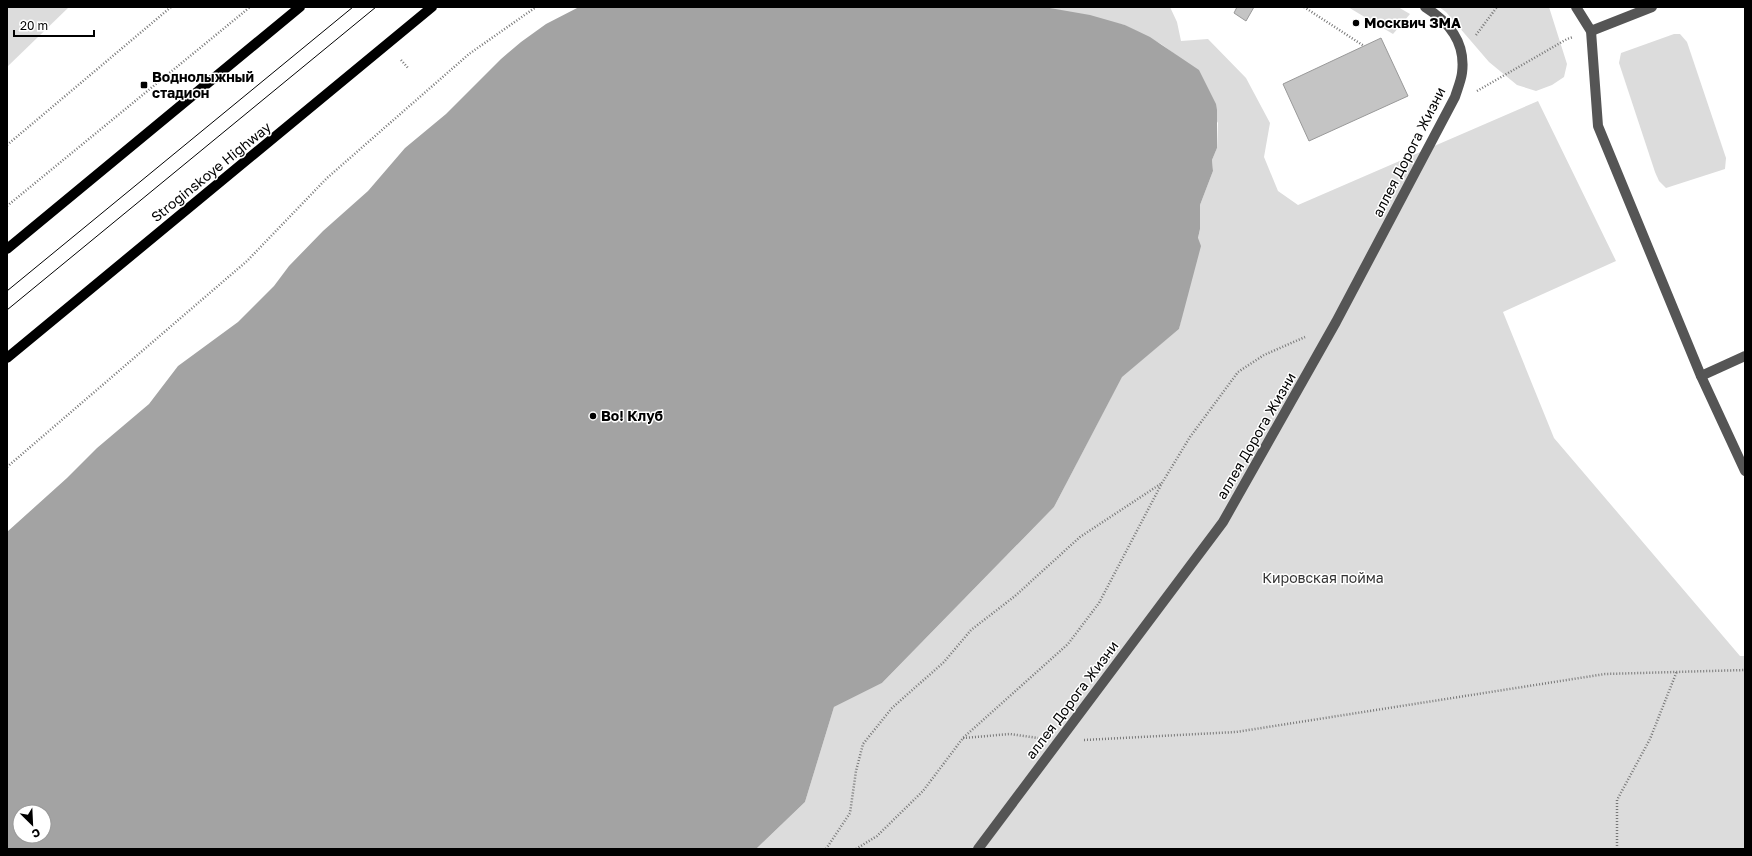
<svg xmlns="http://www.w3.org/2000/svg" width="1752" height="856" font-family="'Golos Text',sans-serif">
	<rect width="100%" height="100%" fill="#fff"/>
	<g fill="#dcdcdc">
		<path d="M8,7H69L7,67V8Z"/>
		<path d="M1044,7H1170L1177,22L1181,41L1208,39L1246,78L1270,123L1264,157L1278,191L1298,205L1538,101L1616,261L1503,312L1554,438L1740,656H1745V849H756L805,802L834,707L882,683L1054,507L1122,376L1179,329L1200,229V205L1213,171L1212,160L1217,148L1218,123L1180,58L1161,44L1125,25Z"/>
		<path d="M1348,7H1398L1410,14L1393,34Z"/>
		<path d="M1439,7H1549L1567,64L1564,77L1552,85L1536,91L1517,85L1489,62L1446,12Z"/>
		<path d="M1674,34H1680L1687,42L1726,158L1725,169L1666,188L1659,181L1655,172L1619,63L1621,53Z"/>
	</g>
	<path fill="#a3a3a3" fill-rule="evenodd" d="M579,7H1044L1090,15L1125,25L1150,37L1199,70L1216,104L1217,110V148L1212,160L1213,171L1200,205V229L1198,238L1201,246L1179,329L1122,377L1054,507L882,683L834,707L805,802L756,849H7V532L67,478L97,448L149,404L178,366L238,322L274,286L289,266L323,231L368,191L405,148L446,114L501,59L521,42L546,24ZM20,812H44V836H20Z"/>
	<g fill="#c4c4c4" stroke="#999">
		<path d="M1237,7H1254L1246,21L1234,13Z"/>
		<path d="M1381,38L1408,96L1309,141L1283,84Z"/>
	</g>
	<g fill="none" stroke-linecap="round" stroke-linejoin="round">
		<g stroke="#777" stroke-width="2.5" stroke-dasharray="1 2" stroke-linecap="butt">
			<path d="M1304,7L1364,46"/>
			<path d="M1476,35L1497,7"/>
			<path d="M401,60L408,68"/>
			<path d="M1477,91L1567,39L1573,37"/>
			<path d="M7,145L171,7"/>
			<path d="M7,206L250,7"/>
			<path d="M7,467L247,261L327,178L469,54L536,7"/>
			<path d="M963,738L1010,734L1038,738"/>
			<path d="M1084,740L1236,732L1605,674L1745,670"/>
			<path d="M826,849L850,813L856,771L863,744L892,708L944,662L971,630L1015,596L1080,537L1162,483"/>
			<path d="M856,849L877,836L923,791L963,738L1068,644L1099,603L1162,483L1190,437L1238,372L1264,355L1305,337"/>
			<path d="M1617,849V800L1650,739L1677,671"/>
		</g>
		<g stroke="#555" stroke-width="10">
			<path d="M1576,7L1591,31L1598,126L1701,376L1745,471"/>
			<path d="M1591,31L1652,7"/>
			<path d="M1701,376L1745,356"/>
			<path d="M978,849L1223,522L1336,322L1455,97C1457,90 1461,81 1462,73C1466,42 1449,22 1425,7"/>
		</g>
		<g stroke="#000" stroke-width="10">
			<path d="M7,249L300,7"/>
			<path d="M7,358L432,7"/>
		</g>
		<g stroke="#000" stroke-width="1">
			<path d="M7,291L353,7"/>
			<path d="M7,310L376,7"/>
		</g>
	</g>
	<g fill="#000" stroke="#fff" stroke-width="1.5">
		<circle cx="1356" cy="23" r="4"/>
		<rect x="140" y="81" width="8" height="8" rx="2"/>
		<circle cx="593" cy="416" r="4"/>
	</g>
	<g text-anchor="middle" stroke-width="3" stroke-linejoin="round" paint-order="stroke">
		<g font-size="14" font-weight="bold" fill="#000" stroke="#fff" text-anchor="start">
			<text x="1364" y="28">Москвич ЗМА</text>
			<text x="152" y="82">Воднолыжный<tspan x="152" dy="16">стадион</tspan></text>
			<text x="601" y="421">Во! Клуб</text>
		</g>
		<g font-size="14" fill="#000" stroke="#fff">
			<text transform="translate(1409 152) rotate(-63)" y="5">аллея Дорога Жизни</text>
			<text transform="translate(211 172) rotate(-39)" y="5">Stroginskoye Highway</text>
			<text transform="translate(1256 436) rotate(-60)" y="5">аллея Дорога Жизни</text>
			<text transform="translate(1072 700) rotate(-53)" y="5">аллея Дорога Жизни</text>
		</g>
		<g font-size="14" fill="#333" stroke="#fff">
			<text x="1323" y="583">Кировская пойма</text>
		</g>
	</g>
	<rect width="1752" height="856" fill="none" stroke="#000000" stroke-width="16"/>
	<g transform="translate(32 824) rotate(156)"><circle r="19" fill="#ffffff" stroke="#999999"/>
	<path d="M0-3L7 15L0 10L-7 15Z" fill="#000000"/>
	<text y="-6" font-size="11" font-weight="bold" text-anchor="middle" fill="#000000">С</text>
	</g>
	<path d="M14 30v6h80v-6" fill="none" stroke="#000000" stroke-width="2"/>
	<text x="20" y="30" font-size="12" fill="#000000" stroke="#ffffff" stroke-width="3" paint-order="stroke">20 m</text>
</svg>
